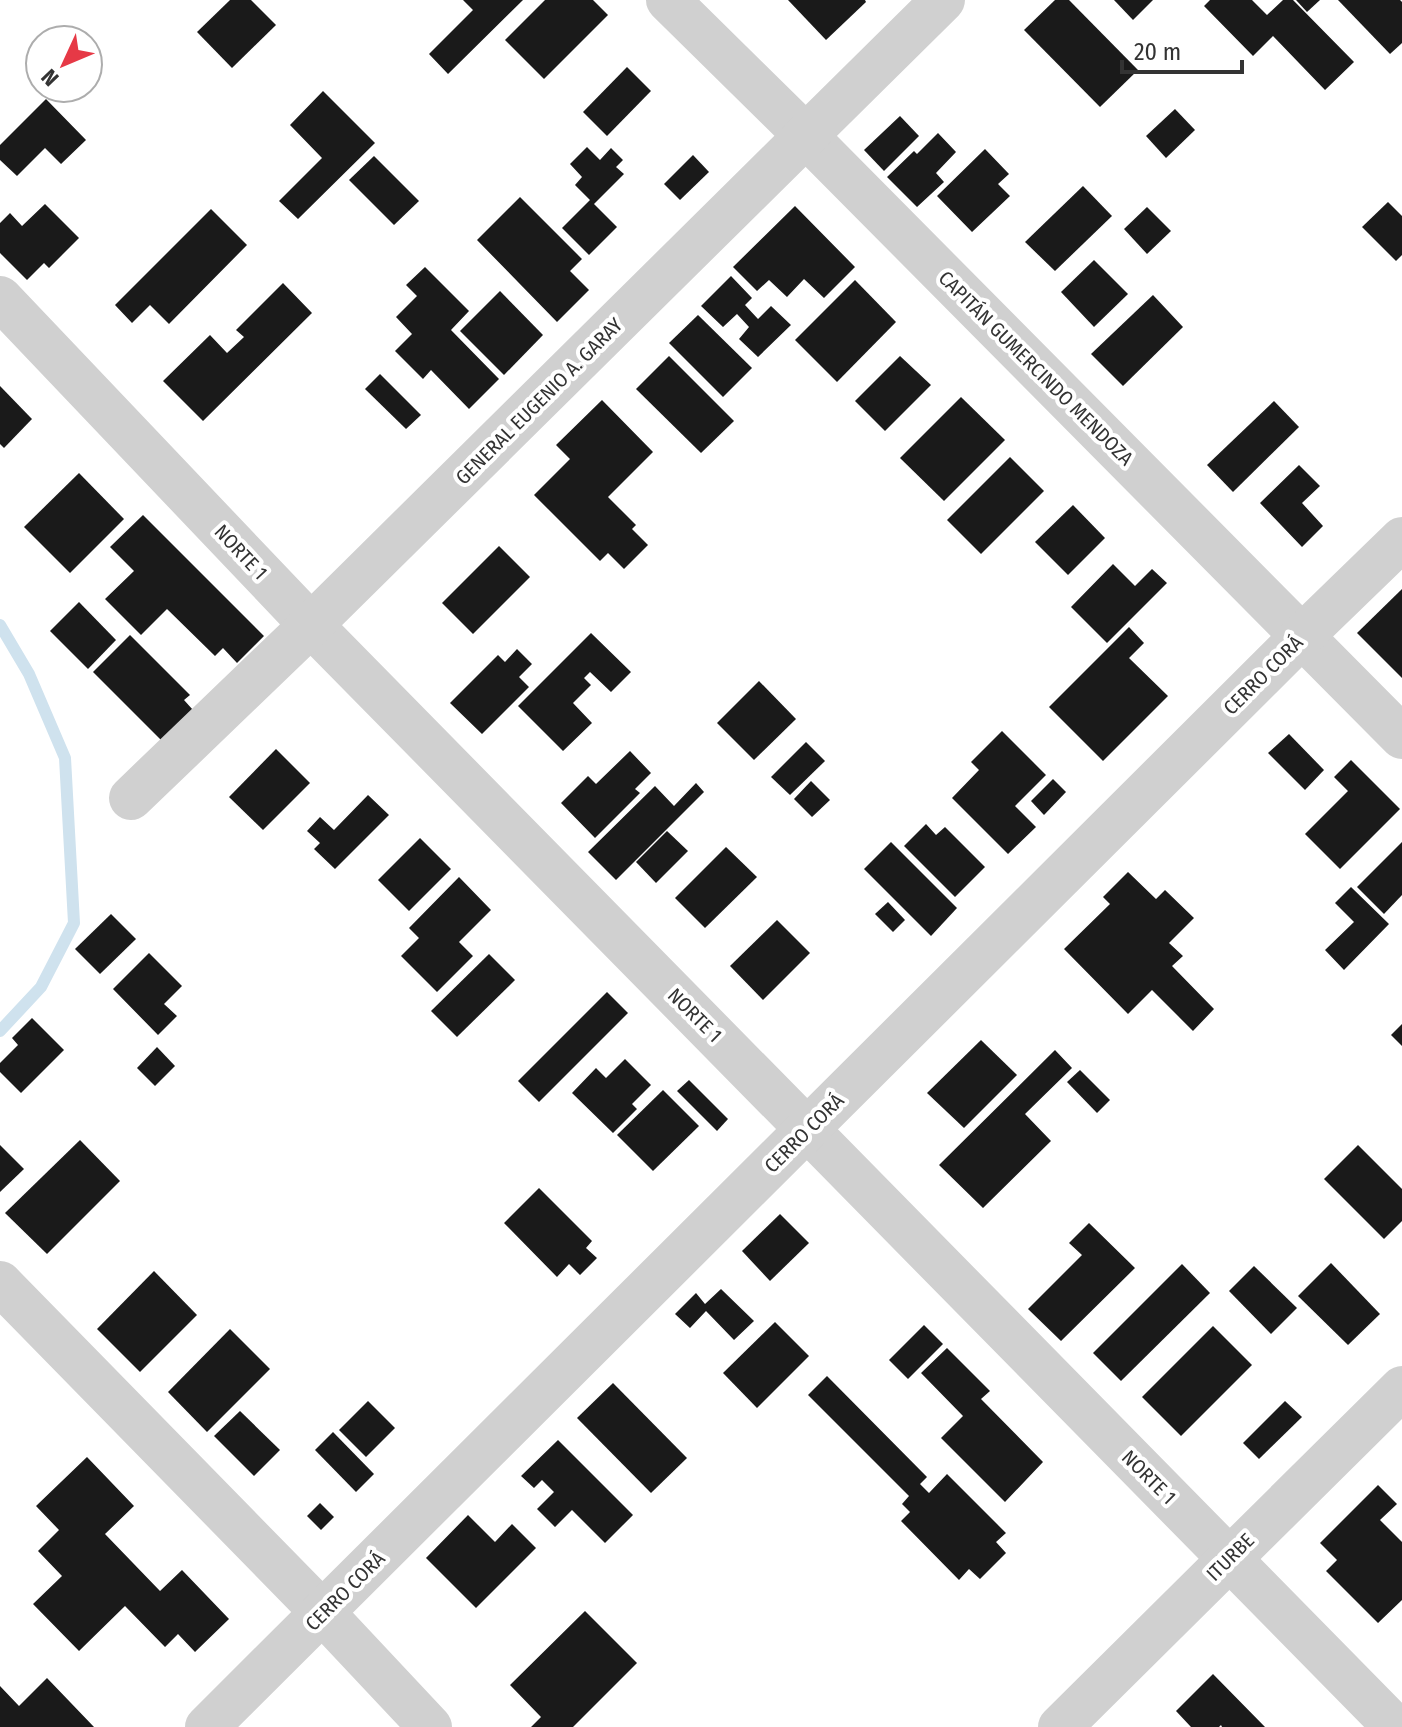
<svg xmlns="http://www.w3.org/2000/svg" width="1402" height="1727" font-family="'Fira Sans Condensed',sans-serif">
	<rect width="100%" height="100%" fill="#fff"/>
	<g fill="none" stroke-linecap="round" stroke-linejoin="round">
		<path stroke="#cfe2ee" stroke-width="12" d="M0,625L29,674L65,758L74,923L41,987L0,1031"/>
	</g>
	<g fill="#1a1a1a">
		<path d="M230,0H251L276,25L232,68L197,32Z"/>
		<path d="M463,0H523L448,74L429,54L473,10Z"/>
		<path d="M545,0H593L608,15L544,79L505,40Z"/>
		<path d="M788,0H865L866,2L826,40Z"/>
		<path d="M1055,0H1069L1138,70L1100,107L1024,30Z"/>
		<path d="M1114,0H1153L1133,20Z"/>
		<path d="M1210,0H1252L1267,15L1283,0H1293L1354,62L1325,90L1273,36L1253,56L1204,6Z"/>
		<path d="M1296,0H1320L1307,12Z"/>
		<path d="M1338,0H1400L1402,2V43L1390,54Z"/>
		<path d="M627,67L651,91L607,136L583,112Z"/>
		<path d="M323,91L375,143L298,219L279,201L322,158L290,125Z"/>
		<path d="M46,99L86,140L61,164L45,148L17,176L0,160V145Z"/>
		<path d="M1175,109L1195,130L1166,158L1146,136Z"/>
		<path d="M900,116L919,136L884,171L864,150Z"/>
		<path d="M938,133L956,152L936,173L944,182L917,207L887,177L914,151L917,154Z"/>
		<path d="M587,147L600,160L611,148L623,160L616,167L624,174L594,204L617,227L589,255L562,228L590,200L575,185L582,177L570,164Z"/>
		<path d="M985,149L1009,174L998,184L1010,196L972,232L937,196Z"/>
		<path d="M693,155L709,172L680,200L664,184Z"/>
		<path d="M374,156L419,201L394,225L349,180Z"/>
		<path d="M1083,186L1112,216L1055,271L1025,242Z"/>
		<path d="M520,197L582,259L570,271L589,290L557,322L477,240Z"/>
		<path d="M1388,202L1402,216V255L1396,261L1362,227Z"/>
		<path d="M45,204L79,238L49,268L44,263L27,280L0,253V223L10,213L22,226Z"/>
		<path d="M795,206L855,267L824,298L804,279L787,297L769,280L757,291L733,267Z"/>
		<path d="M1147,207L1171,231L1147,254L1124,229Z"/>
		<path d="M211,209L247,245L169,324L150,305L132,323L115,305Z"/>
		<path d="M1094,260L1128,294L1094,327L1061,292Z"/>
		<path d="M425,267L469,311L451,330L499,379L469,409L431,370L423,379L395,351L412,334L396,317L417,296L406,285Z"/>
		<path d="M731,276L752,298L745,305L758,319L771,306L791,325L758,357L739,339L749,327L737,314L723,327L701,306Z"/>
		<path d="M855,280L896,322L837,382L795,340Z"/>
		<path d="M283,283L312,313L203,421L163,381L210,335L227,353L244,337L236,330Z"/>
		<path d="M500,291L543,335L504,375L460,331Z"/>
		<path d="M1153,295L1183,327L1123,386L1091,354Z"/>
		<path d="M698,315L752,368L723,397L669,343Z"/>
		<path d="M669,356L734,421L701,453L636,389Z"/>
		<path d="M900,356L931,385L885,431L855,401Z"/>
		<path d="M380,374L421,415L406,429L365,389Z"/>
		<path d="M0,386L32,419L4,448L0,444Z"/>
		<path d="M961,397L1005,440L944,501L900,458Z"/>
		<path d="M602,400L653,452L608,497L636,525L632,529L648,545L624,569L608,553L600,561L534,495L570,459L556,445Z"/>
		<path d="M1274,401L1299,427L1233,492L1207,465Z"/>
		<path d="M1010,457L1044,491L981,554L947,520Z"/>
		<path d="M1299,465L1320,486L1302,503L1323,526L1302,547L1260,503Z"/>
		<path d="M79,473L124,519L70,573L24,527Z"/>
		<path d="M1073,505L1105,538L1068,575L1035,542Z"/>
		<path d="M143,515L264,636L237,663L223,648L215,656L167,609L141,635L105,599L134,571L110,547Z"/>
		<path d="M499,546L530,577L473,634L442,603Z"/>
		<path d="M1113,564L1135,586L1152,569L1167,583L1107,643L1071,607Z"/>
		<path d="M1402,589V678L1357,633Z"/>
		<path d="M79,602L116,640L88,669L50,631Z"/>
		<path d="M1129,627L1144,643L1129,658L1168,696L1103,761L1049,707Z"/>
		<path d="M591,633L631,672L611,692L590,672L584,678L591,685L573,703L592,723L563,751L518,706Z"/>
		<path d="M130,635L190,695L184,700L193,710L162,741L93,672Z"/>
		<path d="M517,649L532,664L519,677L529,687L482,734L450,703L498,655L505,662Z"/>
		<path d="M759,681L796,719L754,760L717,723Z"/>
		<path d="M1002,731L1046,775L1015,806L1036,827L1008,854L952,798L979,770L971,762Z"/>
		<path d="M1289,734L1324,770L1305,790L1268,753Z"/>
		<path d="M806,742L825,761L790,795L771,777Z"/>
		<path d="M276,749L310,783L263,830L229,797Z"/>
		<path d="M630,751L651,773L635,789L640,793L595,838L561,803L588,776L596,784Z"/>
		<path d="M1351,760L1400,809L1340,869L1305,834L1348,791L1334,777Z"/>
		<path d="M1053,779L1066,792L1044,815L1031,801Z"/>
		<path d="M811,781L830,800L812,817L794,799Z"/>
		<path d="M696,783L704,792L616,880L588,852L655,786L674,806Z"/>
		<path d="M368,795L389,815L335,869L314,849L320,843L307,831L320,817L334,830Z"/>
		<path d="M926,824L936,835L945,827L985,867L955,897L904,846Z"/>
		<path d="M667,831L688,851L656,883L636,862Z"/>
		<path d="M420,838L451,869L409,911L378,880Z"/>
		<path d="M891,842L957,908L931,936L864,869Z"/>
		<path d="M1402,842V895L1384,914L1357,887Z"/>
		<path d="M726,847L757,877L705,928L675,898Z"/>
		<path d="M1128,872L1156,899L1165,890L1194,918L1169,943L1183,956L1172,966L1214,1009L1193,1031L1152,990L1128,1014L1064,949L1110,904L1103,897Z"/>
		<path d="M459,877L491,910L459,942L473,956L437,992L401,956L419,938L409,928Z"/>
		<path d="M1351,887L1389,924L1344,970L1325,950L1354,922L1335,903Z"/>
		<path d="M888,902L905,920L893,932L875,914Z"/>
		<path d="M111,914L136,939L100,974L75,949Z"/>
		<path d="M777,920L810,953L763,1000L730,966Z"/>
		<path d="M149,953L182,986L164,1004L177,1016L158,1035L113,989Z"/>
		<path d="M489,954L515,980L457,1037L431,1011Z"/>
		<path d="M607,992L628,1013L539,1102L518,1081Z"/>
		<path d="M32,1018L64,1050L21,1093L0,1072V1063L18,1045L12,1038Z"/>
		<path d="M1402,1024V1046L1391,1035Z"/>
		<path d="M981,1040L1017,1075L964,1128L927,1093Z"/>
		<path d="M157,1047L175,1066L155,1086L137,1068Z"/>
		<path d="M1055,1050L1072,1068L1025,1114L1051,1141L983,1208L939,1165Z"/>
		<path d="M625,1059L651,1085L632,1104L637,1109L613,1133L572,1093L596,1068L606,1078Z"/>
		<path d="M1080,1070L1110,1100L1097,1113L1067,1082Z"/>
		<path d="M689,1080L728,1119L717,1131L677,1091Z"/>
		<path d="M663,1090L699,1126L653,1171L617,1135Z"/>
		<path d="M80,1140L120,1181L47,1254L5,1213Z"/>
		<path d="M0,1145L24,1169L0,1192Z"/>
		<path d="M1358,1145L1402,1189V1221L1384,1239L1324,1179Z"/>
		<path d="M539,1188L592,1241L586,1248L597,1258L580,1275L569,1264L557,1277L504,1223Z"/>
		<path d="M780,1214L809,1243L770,1281L742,1251Z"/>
		<path d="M1089,1223L1135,1268L1061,1341L1028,1309L1082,1255L1069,1243Z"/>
		<path d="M1331,1263L1380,1314L1348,1345L1298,1296Z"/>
		<path d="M1182,1264L1210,1293L1121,1381L1093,1353Z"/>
		<path d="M1254,1266L1297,1308L1271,1334L1229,1291Z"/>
		<path d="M154,1271L197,1315L140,1372L97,1329Z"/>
		<path d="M721,1289L754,1321L734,1340L706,1311L690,1328L675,1314L696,1293L705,1304Z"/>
		<path d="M775,1322L809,1356L757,1408L723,1373Z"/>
		<path d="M924,1325L943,1344L908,1379L889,1360Z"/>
		<path d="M1213,1326L1252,1365L1181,1436L1142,1397Z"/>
		<path d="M230,1329L270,1369L207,1432L168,1392Z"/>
		<path d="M947,1348L990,1391L981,1399L1043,1462L1005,1502L941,1438L963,1416L921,1373Z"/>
		<path d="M827,1376L927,1477L920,1484L929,1493L947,1474L1006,1533L996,1542L1006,1553L980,1579L969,1569L959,1580L901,1521L910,1512L902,1504L909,1496L808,1395Z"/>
		<path d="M613,1383L687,1458L651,1493L577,1418Z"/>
		<path d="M368,1401L395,1428L366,1457L339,1430Z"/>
		<path d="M1285,1401L1302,1417L1259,1459L1243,1443Z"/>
		<path d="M240,1411L280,1450L254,1476L214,1436Z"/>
		<path d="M333,1432L374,1474L356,1492L315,1450Z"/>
		<path d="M558,1440L633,1515L605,1543L572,1510L555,1527L537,1509L554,1492L542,1480L534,1488L521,1476Z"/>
		<path d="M87,1457L134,1506L105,1534L160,1591L182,1570L229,1619L195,1652L178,1634L165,1647L125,1606L79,1651L33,1604L62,1576L38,1551L59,1530L36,1506Z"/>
		<path d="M1378,1485L1397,1504L1380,1520L1402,1542V1600L1378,1623L1326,1571L1337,1560L1320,1543Z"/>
		<path d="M320,1503L334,1517L321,1530L307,1516Z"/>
		<path d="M468,1515L495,1542L512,1524L536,1548L476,1608L426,1558Z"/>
		<path d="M585,1611L637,1663L573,1727H531L541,1717L510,1685Z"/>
		<path d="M1213,1674L1265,1727H1222L1221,1725L1219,1727H1191L1176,1711Z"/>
		<path d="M47,1678L94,1727H0V1686L19,1706Z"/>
	</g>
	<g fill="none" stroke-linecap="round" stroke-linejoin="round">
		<g stroke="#d0d0d0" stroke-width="44">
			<path d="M668,0L806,136L1402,737"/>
			<path d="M0,298L311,625L1395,1727"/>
			<path d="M131,798L311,625L943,0"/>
			<path d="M0,1283L323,1613L430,1727"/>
			<path d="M207,1727L1301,637L1402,539"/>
			<path d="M1060,1727L1402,1388"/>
		</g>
	</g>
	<g text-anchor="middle" stroke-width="8" stroke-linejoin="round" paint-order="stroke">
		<g font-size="20" fill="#333" stroke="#fff">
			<text transform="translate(1036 368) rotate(45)" y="7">CAPITÁN GUMERCINDO MENDOZA</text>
			<text transform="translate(539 401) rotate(-45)" y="7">GENERAL EUGENIO A. GARAY</text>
			<text transform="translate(241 552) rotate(47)" y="7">NORTE 1</text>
			<text transform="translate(1263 675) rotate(-45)" y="7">CERRO CORÁ</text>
			<text transform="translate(695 1015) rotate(45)" y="7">NORTE 1</text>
			<text transform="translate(804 1133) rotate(-45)" y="7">CERRO CORÁ</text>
			<text transform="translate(1149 1477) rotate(45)" y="7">NORTE 1</text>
			<text transform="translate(1230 1557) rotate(-45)" y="7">ITURBE</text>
			<text transform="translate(345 1591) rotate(-45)" y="7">CERRO CORÁ</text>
		</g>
	</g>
	<g transform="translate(64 64) rotate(226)"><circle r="38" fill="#ffffff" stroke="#adadad" stroke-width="2"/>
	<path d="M0-6L14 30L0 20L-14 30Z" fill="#e63946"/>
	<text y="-12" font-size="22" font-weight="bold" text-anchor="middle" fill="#333333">N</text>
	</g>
	<path d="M1122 60v12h120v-12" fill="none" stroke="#333333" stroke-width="4"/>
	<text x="1134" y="60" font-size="24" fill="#333333" stroke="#ffffff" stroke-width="6" paint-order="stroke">20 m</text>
</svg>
